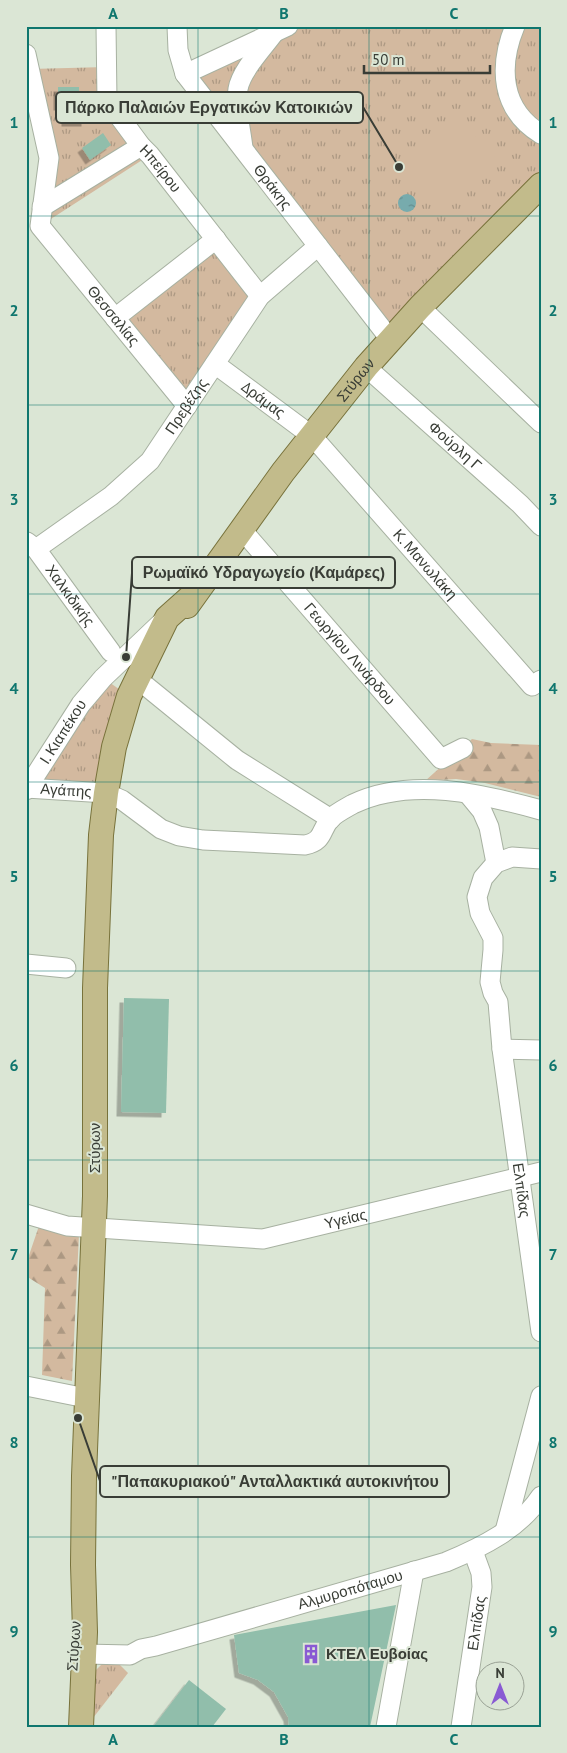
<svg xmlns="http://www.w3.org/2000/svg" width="567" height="1753" font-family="'PT Sans',sans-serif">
	<defs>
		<pattern id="grass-tufts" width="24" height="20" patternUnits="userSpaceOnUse" patternTransform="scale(1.25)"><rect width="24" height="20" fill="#d3b99f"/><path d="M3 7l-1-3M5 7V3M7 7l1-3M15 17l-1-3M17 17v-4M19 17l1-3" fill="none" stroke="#ac9882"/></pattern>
		<pattern id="forest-firs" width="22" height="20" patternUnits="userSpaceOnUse" patternTransform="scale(1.25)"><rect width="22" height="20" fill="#d3b99f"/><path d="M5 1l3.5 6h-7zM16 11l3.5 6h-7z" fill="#ac9882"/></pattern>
		<pattern id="water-ripples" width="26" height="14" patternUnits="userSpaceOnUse" patternTransform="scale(1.25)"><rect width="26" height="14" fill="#77abad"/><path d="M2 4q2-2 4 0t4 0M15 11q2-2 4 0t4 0" fill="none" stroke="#638c8e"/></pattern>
		<filter id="shadow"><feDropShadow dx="-4.5" dy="4.5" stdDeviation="0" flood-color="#0004"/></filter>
	</defs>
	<rect width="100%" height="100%" fill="#dbe6d5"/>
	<g fill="url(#grass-tufts)">
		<path d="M288,26H541V185L390,339L185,74Z"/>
		<path d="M106,67L107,100L150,155L40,226L49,158L30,69Z"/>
		<path d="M216,239L260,296L187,406L115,318Z"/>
		<path d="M103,678L129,696L106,793L27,788Z"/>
		<path d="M102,1664H119L128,1673L93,1718L94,1672Z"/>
	</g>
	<g fill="url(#forest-firs)">
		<path d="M472,739L491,743L541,745V797L485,783L456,779L425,781Z"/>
		<path d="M40,1223L79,1234L72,1381L42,1375L45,1288L26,1276V1264Z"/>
	</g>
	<path fill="#d3b99f" d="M455,118L496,155L444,208L405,169Z"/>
	<circle fill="url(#water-ripples)" cx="407" cy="203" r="9"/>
	<g fill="#91beab" filter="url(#shadow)">
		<path d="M58,87H79V92H86V122H66V106H58Z"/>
		<path d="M103,133L111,145L90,160L82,148Z"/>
		<path d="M124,998L169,999L166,1113L121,1112Z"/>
		<path d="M396,1605L370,1727H289L288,1717L274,1692L258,1680L239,1673L234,1635Z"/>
		<path d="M189,1680L226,1709L212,1727H153Z"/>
	</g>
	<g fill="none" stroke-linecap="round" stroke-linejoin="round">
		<defs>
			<g id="minor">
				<path id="s1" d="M106,26L107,100L141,146L150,155L260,296"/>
				<path id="s2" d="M177,26L178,50L185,74L390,339"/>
				<path d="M515,26C498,67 501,110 541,134"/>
				<path id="s3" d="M26,54L49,158L40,226L187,406"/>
				<path d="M185,74L288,26"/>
				<path d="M243,148C241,129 235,108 238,89C241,71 263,48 274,33"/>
				<path d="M42,207L141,146"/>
				<path d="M420,307L541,423"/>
				<path d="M115,318L216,239"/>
				<path id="s4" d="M215,364L312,436L532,686L541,680"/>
				<path id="s5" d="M366,367L520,504L541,526"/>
				<path id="s6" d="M242,530L441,759L463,748"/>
				<path id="s7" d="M27,542L36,549L111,652"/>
				<path id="s8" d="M36,549L111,496L150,461L260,296L318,246"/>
				<path d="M146,686L237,760L331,819"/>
				<path id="s9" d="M26,788L106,793L122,800L161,829L179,836L203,840L305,845C324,841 320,831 330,819C336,813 346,808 353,804C411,776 482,794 541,810"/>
				<path id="s10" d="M26,790L81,704L103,678L163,621"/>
				<path d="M468,794L482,811L489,827L496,863"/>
				<path id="s11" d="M541,859L512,857L496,863L483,878L477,897L480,913L493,938V950L490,982L493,993L498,1002L502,1049L541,1332"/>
				<path d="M26,964L66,968"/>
				<path d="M502,1049L541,1050"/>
				<path id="s12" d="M26,1214L67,1226L263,1239L541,1172"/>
				<path d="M26,1386L86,1398"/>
				<path d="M505,1531L541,1396"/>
				<path id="s13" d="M84,1654L130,1655L141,1649L156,1646L446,1562C482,1547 519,1529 541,1496"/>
				<path d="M386,1727L414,1571"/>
				<path id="s14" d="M461,1727L482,1587L481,1573L473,1551"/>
			</g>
			<g id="major">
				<path id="s15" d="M187,606L283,472L366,367L420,307L541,185"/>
				<path d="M81,1727L85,1632L83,1565L84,1476L95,1196V988L101,835L106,793L114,747L129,696L167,618L195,593"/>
			</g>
		</defs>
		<use href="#minor" stroke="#a7b1a1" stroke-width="21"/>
		<use href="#major" stroke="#78723b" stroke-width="26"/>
		<use href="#minor" stroke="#fff" stroke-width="19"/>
		<use href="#major" stroke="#c2bb8b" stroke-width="24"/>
	</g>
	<path fill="none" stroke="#0f766e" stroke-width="1" stroke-opacity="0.55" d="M198,26V1727M369,26V1727M26,216H541M26,405H541M26,594H541M26,782H541M26,971H541M26,1160H541M26,1348H541M26,1537H541"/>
	<defs>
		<symbol id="building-bare" viewBox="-9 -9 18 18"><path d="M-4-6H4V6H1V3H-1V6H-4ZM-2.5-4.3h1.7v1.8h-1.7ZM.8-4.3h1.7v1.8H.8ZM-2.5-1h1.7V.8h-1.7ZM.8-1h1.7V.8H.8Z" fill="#895ad3" stroke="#dbe6d5" stroke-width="2.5" paint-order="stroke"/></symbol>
	</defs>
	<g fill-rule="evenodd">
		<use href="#building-bare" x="297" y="1640" width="28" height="28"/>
	</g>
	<g text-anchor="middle" stroke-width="4" stroke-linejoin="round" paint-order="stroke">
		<g font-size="15" fill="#393d36" stroke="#dbe6d5">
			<text dy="5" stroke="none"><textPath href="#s1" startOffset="161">Ηπείρου</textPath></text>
			<text dy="5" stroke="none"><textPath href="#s2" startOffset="192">Θράκης</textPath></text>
			<text dy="5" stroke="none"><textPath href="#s3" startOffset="291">Θεσσαλίας</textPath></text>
			<text dy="5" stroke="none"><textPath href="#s15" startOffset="282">Στύρων</textPath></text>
			<text dy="5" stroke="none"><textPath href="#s4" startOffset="60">Δράμας</textPath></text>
			<text dy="5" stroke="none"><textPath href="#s8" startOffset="210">Πρεβέζης</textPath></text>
			<text dy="5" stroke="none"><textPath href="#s5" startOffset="119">Φούρλη Γ</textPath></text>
			<text dy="5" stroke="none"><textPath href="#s4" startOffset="292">Κ. Μανωλάκη</textPath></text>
			<text dy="5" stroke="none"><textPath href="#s7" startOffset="69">Χαλκιδικής</textPath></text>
			<text dy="5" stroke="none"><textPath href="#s6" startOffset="164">Γεωργίου Λινάρδου</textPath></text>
			<text dy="5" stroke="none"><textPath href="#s10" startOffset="69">Ι. Κιαπέκου</textPath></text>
			<text dy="5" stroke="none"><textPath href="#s9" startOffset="40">Αγάπης</textPath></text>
			<text transform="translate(95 1148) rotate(-90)" y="5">Στύρων</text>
			<text dy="5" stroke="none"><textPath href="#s11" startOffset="386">Ελπίδας</textPath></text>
			<text dy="5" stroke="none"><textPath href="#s12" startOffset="324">Υγείας</textPath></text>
			<text dy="5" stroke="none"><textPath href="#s13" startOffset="276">Αλμυροπόταμου</textPath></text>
			<text dy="5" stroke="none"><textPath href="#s14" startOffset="105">Ελπίδας</textPath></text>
			<text transform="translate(74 1646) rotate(-86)" y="5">Στύρων</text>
		</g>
		<g font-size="15" font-weight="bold" fill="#393d36" stroke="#dbe6d5" text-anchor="start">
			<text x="326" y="1659">ΚΤΕΛ Ευβοίας</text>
		</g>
	</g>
	<path fill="none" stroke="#393d36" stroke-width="2" d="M399 167L363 107M126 657L132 573M78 1418L100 1481"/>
	<g fill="#393d36" stroke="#dbe6d5" stroke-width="2">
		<circle cx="399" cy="167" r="5"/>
		<circle cx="126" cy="657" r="5"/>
		<circle cx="78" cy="1418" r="5"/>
	</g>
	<g fill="#dbe6d5" stroke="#393d36" stroke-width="2">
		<rect x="56" y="92" width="307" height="31" rx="5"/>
		<rect x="132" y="557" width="263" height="31" rx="5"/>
		<rect x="100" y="1466" width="349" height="31" rx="5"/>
	</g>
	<g font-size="16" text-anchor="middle" font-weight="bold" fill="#393d36">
		<text x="209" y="113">Πάρκο Παλαιών Εργατικών Κατοικιών</text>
		<text x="264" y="578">Ρωμαϊκό Υδραγωγείο (Καμάρες)</text>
		<text x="275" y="1487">"Παπακυριακού" Ανταλλακτικά αυτοκινήτου</text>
	</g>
	<rect width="567" height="1753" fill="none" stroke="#dbe6d5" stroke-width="55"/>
	<g transform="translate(500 1686)"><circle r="24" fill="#dbe6d5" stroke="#9aa295"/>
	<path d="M0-4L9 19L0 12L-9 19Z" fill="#895ad3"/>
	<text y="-8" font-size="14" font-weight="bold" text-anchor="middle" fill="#393d36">N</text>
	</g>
	<path d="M364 65v8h126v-8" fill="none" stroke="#393d36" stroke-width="2.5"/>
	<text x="372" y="65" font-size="15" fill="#393d36" stroke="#dbe6d5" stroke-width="4" paint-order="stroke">50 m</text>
	<rect x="28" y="28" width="512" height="1698" fill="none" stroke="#0f766e" stroke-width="2"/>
	<g font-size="16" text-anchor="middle" font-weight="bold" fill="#0f766e">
		<text x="113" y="19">A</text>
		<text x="284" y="19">B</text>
		<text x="454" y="19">C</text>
		<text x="14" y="128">1</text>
		<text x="553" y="128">1</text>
		<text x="14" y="316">2</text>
		<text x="553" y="316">2</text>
		<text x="14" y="505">3</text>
		<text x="553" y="505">3</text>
		<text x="14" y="694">4</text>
		<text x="553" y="694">4</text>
		<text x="14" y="882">5</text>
		<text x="553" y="882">5</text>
		<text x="14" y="1071">6</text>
		<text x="553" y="1071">6</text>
		<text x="14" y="1260">7</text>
		<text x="553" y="1260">7</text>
		<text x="14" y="1448">8</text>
		<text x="553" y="1448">8</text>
		<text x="14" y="1637">9</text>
		<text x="553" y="1637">9</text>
		<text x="113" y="1745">A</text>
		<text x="284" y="1745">B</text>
		<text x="454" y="1745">C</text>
	</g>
</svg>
